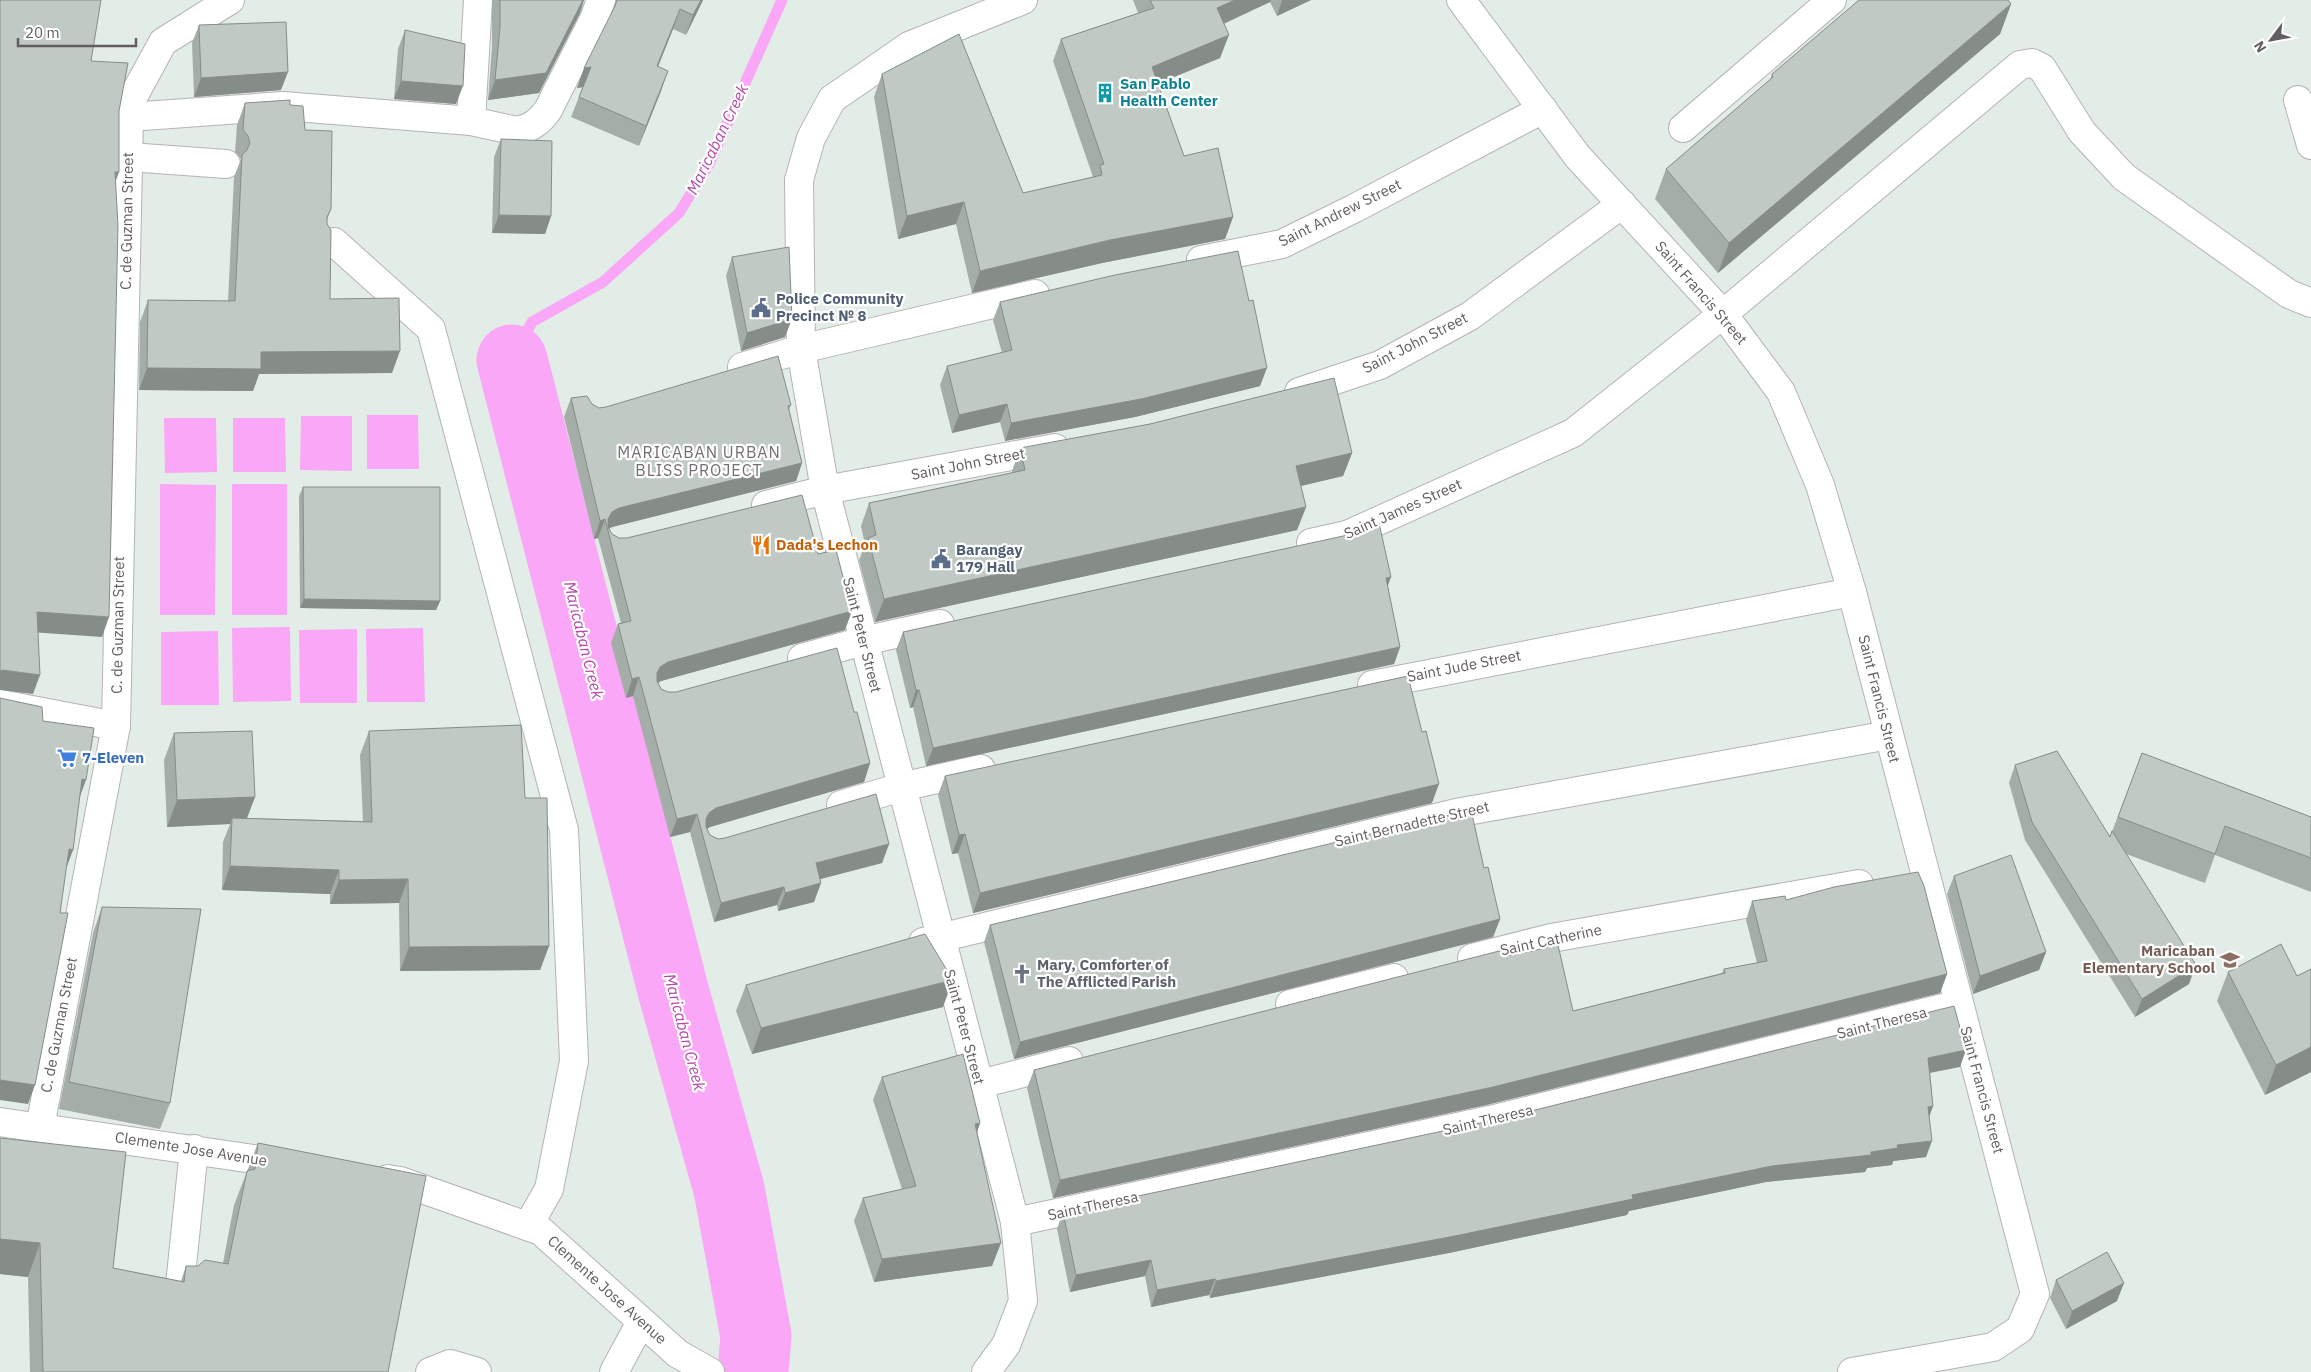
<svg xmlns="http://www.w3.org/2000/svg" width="2311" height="1372" font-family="'IBM Plex Sans',sans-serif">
	<rect width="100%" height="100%" fill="#e3ede7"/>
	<g fill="#faa7f7">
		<path d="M367,415H418L419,469H367Z"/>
		<path d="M301,416H352V471L300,470Z"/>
		<path d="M164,418H216L217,472L165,473Z"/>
		<path d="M233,418H285L286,472H233Z"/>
		<path d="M160,484L216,485L215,615H160Z"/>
		<rect x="232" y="484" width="55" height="131"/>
		<path d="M290,627L291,701L233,702L232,628Z"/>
		<path d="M423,628L425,702H367L366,629Z"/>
		<path d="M357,629V703H300L299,630Z"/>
		<path d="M218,631L219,705H161V632Z"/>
	</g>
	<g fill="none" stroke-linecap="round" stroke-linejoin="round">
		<path stroke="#faa7f7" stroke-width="11" d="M512,360L532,322L603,282L679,213L709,164L782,0"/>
		<path stroke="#faa7f7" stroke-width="71" d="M512,360L673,990L729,1189L756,1336L753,1372"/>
		<defs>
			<g id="minor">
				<path d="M1461,0L1578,157L1723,314L1781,392L1820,485L1852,592L2035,1294L2020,1329L1993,1347L1852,1372"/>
				<path d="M2298,100L2311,145"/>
				<path d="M129,117L283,106L471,121L517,131C532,128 540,121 548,110L594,19L601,0"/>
				<path d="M471,121L478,0"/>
				<path d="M1683,128L1832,0"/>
				<path d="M129,157L226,164"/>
				<path d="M334,242L431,329L564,830L574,1061L549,1189L528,1226"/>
				<path d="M1201,260L1282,244L1355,208L1543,109"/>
				<path d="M742,367L801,349L1035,294"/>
				<path d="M1299,392L1380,365L1470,316L1622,204"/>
				<path d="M766,505L825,490L1055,448"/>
				<path d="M1311,543L1347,535L1573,433L1723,314L2020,65L2032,63L2042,68L2082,132L2124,177L2289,294L2311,303"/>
				<path d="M802,658L863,641L940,624"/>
				<path d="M1372,685L1852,592"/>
				<path d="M0,704L116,726"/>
				<path d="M841,805L901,787L981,769"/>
				<path d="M923,942L1456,813L1889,735"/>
				<path d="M1472,958L1551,938L1859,884"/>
				<path d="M1290,1004L1394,978"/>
				<path d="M980,1084L1069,1061"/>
				<path d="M0,1122L288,1164"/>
				<path d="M40,1127L116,726L129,117L133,97L163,42L230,0"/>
				<path d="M388,1179L400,1181L541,1231L678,1354L710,1372"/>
				<path d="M1015,1222L1490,1120L1959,1004"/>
				<path d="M180,1285L194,1149"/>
				<path d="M430,1372L450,1364L477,1372"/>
				<path d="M614,1372L641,1322"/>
				<path d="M986,1372L1006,1345L1023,1301L1015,1222L825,490L801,349L799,180L811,138L832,99L909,46L1023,0"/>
			</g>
		</defs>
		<use href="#minor" stroke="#b8b1b6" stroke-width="30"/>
		<use href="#minor" stroke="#fff" stroke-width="28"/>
	</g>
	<g fill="#a5ada8">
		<path d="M492,0H584L580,13L539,93L488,100L492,47Z"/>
		<path d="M616,0H703L686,35L673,29L658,67L661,91L639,146L571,117L583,87L577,88L616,5Z"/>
		<path d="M1133,0H1311L1277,16L1270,2L1224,24L1220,58L1158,84L1184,156L1233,217L1225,239L1102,263L972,293L956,224L898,239L874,97L882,74L1023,193L1093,177L1053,61L1061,39L1138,13Z"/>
		<path d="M2011,4L2000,34L1718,273L1655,199L1666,169L1770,80L1772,74Z"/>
		<path d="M199,25L281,90L194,97L192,43Z"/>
		<path d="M405,30L456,104L394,99L398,49Z"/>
		<path d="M245,103L290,105L305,130L331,209L327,220L330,299L392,373L259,374L253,391L139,390L140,322L148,300L228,301L234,177L241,159L240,158L235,152L237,125Z"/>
		<path d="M501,139L551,216L545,234L492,233L494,157Z"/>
		<path d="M732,257L785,337L741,351L726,276Z"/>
		<path d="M1000,302L1260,386L1135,417L1005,441L1000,422L952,433L940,385L947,366L1002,353L993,320Z"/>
		<path d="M571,398L592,404L599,408L791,405L789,410L802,463L796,481L612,527L609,529L612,534L619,538L818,554L845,630L661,681L658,683L661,689L668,692L854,712L870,763L864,782L710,827L707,829L710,835L718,839L889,844L882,863L820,879L814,902L778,911L777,905L714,922L690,832L670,837L633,696L626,698L611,643L618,624L621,623L598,538L594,539L564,417Z"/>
		<path d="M1020,448L1352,453L1343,476L1301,486L1306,507L1297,530L875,622L859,560L865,545L861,526L869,503L1012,473V471Z"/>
		<path d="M303,487L440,601L436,610L300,608L299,496Z"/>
		<path d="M1388,587L1400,647L1394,664L926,766L913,707L910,708L896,650L903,632Z"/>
		<path d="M369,731L525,798L549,946L540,970L400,971L399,903L330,904V894L222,890L223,842L230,824L167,827L164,760L174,733L255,797L247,818L363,821L360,755Z"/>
		<path d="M2142,753L2311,817V892L2215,855L2205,883L2126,854L2189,984L2135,1017L2025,840L2009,783L2015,765L2110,837Z"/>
		<path d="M945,776L1432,803L973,913L958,853L952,854L938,795Z"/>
		<path d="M1484,868L1500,919L1493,937L1014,1059L984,942L990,925Z"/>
		<path d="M1954,876L2046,952L2039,970L1973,994L1947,894Z"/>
		<path d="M1786,900L1947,974L1940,993L1486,1105L1053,1198L1027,1088L1034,1070L1509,956L1573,1011L1722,973L1724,969L1757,963L1746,920L1752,901Z"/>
		<path d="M102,907L170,1103L160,1129L59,1109L93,933Z"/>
		<path d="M2311,969V1072L2265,1095L2217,1001L2228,972L2297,976Z"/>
		<path d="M746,985L943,1007L752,1054L736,1011Z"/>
		<path d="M1960,1067L1930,1073L1933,1106L1929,1117L1926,1157L1893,1161L1892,1165L1867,1168L1865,1172L1766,1182L1629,1211L1627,1215L1449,1253L1210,1298L1209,1295L1151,1307L1145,1276L1070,1292L1057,1229L1063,1212Z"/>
		<path d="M882,1077L980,1123L977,1133L992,1266L874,1282L854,1221L863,1198L902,1189L873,1100Z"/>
		<path d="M0,1138L113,1268L181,1281L186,1266H198L223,1263L234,1205L258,1143L388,1372H30L28,1277L0,1274Z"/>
		<path d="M2056,1280L2117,1301L2066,1329L2050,1298Z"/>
	</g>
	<g fill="#868d88">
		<path d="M583,0H584L580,13L539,93L488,100L495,80Z"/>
		<path d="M701,0H703L686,35L693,15Z"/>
		<path d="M1235,0H1271L1270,2L1209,30L1217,8Z"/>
		<path d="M1282,0H1311L1277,16Z"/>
		<path d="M2011,4L2000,34L1718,273L1729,243Z"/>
		<path d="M680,9L673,29L650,86L657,66Z"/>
		<path d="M1229,35L1220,58L1144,89L1152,67Z"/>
		<path d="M591,67L584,87L577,88L584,68Z"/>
		<path d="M668,71L661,91L639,146L646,126Z"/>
		<path d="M288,72L281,90L194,97L201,78Z"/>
		<path d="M401,81L463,86L456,104L394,99Z"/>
		<path d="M115,172H119L112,191Z"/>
		<path d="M964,202L956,224L898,239L907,216Z"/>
		<path d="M499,215L551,216L545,234L492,233Z"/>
		<path d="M1233,217L1225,239L1102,263L972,293L980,271L1110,240Z"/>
		<path d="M792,319L785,337L741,351L747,333Z"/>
		<path d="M400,351L392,373L259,374L253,391L139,390L147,368L261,352Z"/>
		<path d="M1267,368L1260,386L1135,417L1005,441L1011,423Z"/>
		<path d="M1007,404L1000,422L952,433L959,415Z"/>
		<path d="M1352,453L1343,476L1288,489L1296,466Z"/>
		<path d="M802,463L796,481L612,527L608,529V519L612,512L619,508Z"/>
		<path d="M1306,507L1297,530L875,622L884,599Z"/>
		<path d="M605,519L598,538L594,539L600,521Z"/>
		<path d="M1391,577L1385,594L1386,578Z"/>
		<path d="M304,599L440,601L436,610L300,608Z"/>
		<path d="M852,611L845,630L661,681L654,685L657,673L660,667L668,662Z"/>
		<path d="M37,612L109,617L102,637L30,632Z"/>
		<path d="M1400,647L1394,664L926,766L933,748Z"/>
		<path d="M2,670L40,675L33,694L0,690V672Z"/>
		<path d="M639,677L633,696L626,698L632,679Z"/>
		<path d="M916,690H919L913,707L910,708Z"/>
		<path d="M870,763L864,782L710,827L702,832L706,819L709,813L716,808Z"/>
		<path d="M82,779L86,780L79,799Z"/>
		<path d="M1439,784L1432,803L973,913L980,893Z"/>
		<path d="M255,797L245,823L232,818L230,824L167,827L177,800Z"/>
		<path d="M697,814L690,832L670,837L677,819Z"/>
		<path d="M965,834L958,853L952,854L959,835Z"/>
		<path d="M889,844L882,863L809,882L816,863Z"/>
		<path d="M69,849L73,850L66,869Z"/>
		<path d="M230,866L339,870L330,894L222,890Z"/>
		<path d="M408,879L399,903L330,904L339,880Z"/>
		<path d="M821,883L814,902L778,911L785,893Z"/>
		<path d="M784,887L777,905L714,922L721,903Z"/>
		<path d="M1500,919L1493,937L1014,1059L1020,1042Z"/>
		<path d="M549,946L540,970L400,971L409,947Z"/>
		<path d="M2046,952L2039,970L1973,994L1980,976Z"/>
		<path d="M2196,965L2189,984L2135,1017L2142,999Z"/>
		<path d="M1947,974L1940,993L1486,1105L1053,1198L1060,1180Z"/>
		<path d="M953,980L943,1007L752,1054L761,1028Z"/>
		<path d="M2311,1047V1072L2265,1095L2276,1065Z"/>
		<path d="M1966,1050L1960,1067L1922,1074L1928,1058Z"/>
		<path d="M0,1080L35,1085L28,1104L0,1100Z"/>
		<path d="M1933,1106L1927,1123L1928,1107Z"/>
		<path d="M980,1123L972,1146L975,1124Z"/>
		<path d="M1932,1141L1926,1157L1893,1161L1892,1165L1867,1168L1865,1172L1766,1182L1629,1211L1627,1215L1449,1253L1210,1298L1216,1281L1772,1166L1871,1152L1897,1145Z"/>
		<path d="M0,1239L40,1243L28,1277L0,1274Z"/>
		<path d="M1001,1243L992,1266L874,1282L882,1259Z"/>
		<path d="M1151,1260L1145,1276L1070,1292L1076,1275Z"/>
		<path d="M1215,1279L1209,1295L1151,1307L1157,1290Z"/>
		<path d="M2124,1283L2117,1301L2066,1329L2072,1311Z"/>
	</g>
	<g fill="#c0c9c3" stroke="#868d88">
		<path d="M0,0H101L91,61L128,63L119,111V172H115L118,226L109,617L37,612L40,675L2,670L0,672Z"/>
		<path d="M500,0H583L546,73L495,80L500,27Z"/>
		<path d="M617,0H701L693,15L680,9L657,66L668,71L646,126L579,97L591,67L584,68L615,6Z"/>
		<path d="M1150,0H1235L1217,8L1229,35L1152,67L1184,156L1218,148L1233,217L1110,240L980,271L964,202L907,216L882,74L959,34L1023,193L1102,175L1100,165L1104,164L1061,39L1154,8Z"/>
		<path d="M1859,0H2008L2011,4L1729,243L1666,169L1773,77L1772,74Z"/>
		<path d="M286,22L288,72L201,78L199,25Z"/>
		<path d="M405,30L465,44L463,86L401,81Z"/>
		<path d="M290,100V105L303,106L305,130L332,131L331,209L327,217V224L331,230L330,299L399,298L400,351L261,352V369L147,368L148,300L235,301L242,155L247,150L250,143L248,136L243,130L245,103Z"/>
		<path d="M501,139L552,141L551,216L499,215Z"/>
		<path d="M789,247L792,319L747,333L732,257Z"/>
		<path d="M1238,251L1249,301L1253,300L1267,368L1141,399L1011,423L1007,404L959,415L947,366L1012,350L1000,302L1115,275Z"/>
		<path d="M778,356L791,405L788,406L802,463L619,508L612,512L608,519V527L612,534L619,538H627L802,495L818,554L836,550L852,611L668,662L660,667L657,673V681L661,689L668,692H676L837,648L854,712H857L870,763L716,808L709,813L706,819V827L710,835L718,839L725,838L876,794L889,844L816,863L821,883L785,893L784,887L721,903L697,814L677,819L639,677L632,679L618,624L631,621L605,519L600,521L571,398L587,396L592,404L599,408L606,407Z"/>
		<path d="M1334,378L1352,453L1296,466L1306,507L884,599L868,538L876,535L869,503L1025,470L1020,448L1150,424Z"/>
		<path d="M303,487H440V601L304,599Z"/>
		<path d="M1379,523L1391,577L1386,578L1400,647L933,748L919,690H916L903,632L1357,533Z"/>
		<path d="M1408,676L1422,732L1426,731L1439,784L980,893L965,834L959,835L945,776Z"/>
		<path d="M0,698L42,707L43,721L94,728L86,780L82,779L73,850L69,849L60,913H68L35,1085L0,1080Z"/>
		<path d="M521,725L525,798H547L549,946L409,947L408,879L339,880V870L230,866L232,818L372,822L369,731Z"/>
		<path d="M252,731L255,797L177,800L174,733Z"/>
		<path d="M2057,751L2110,837L2112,831L2196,965L2142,999L2032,822L2015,765Z"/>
		<path d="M2142,753L2311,817V858L2225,826L2215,854L2118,817Z"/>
		<path d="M1471,810L1484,868L1488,867L1500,919L1020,1042L990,925Z"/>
		<path d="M2011,855L2046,952L1980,976L1954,876Z"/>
		<path d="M1918,872L1924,886L1947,974L1493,1087L1060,1180L1034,1070L1507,949L1509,956L1558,945L1573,1011L1725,973L1724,969L1767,961L1752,901L1785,896L1786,900L1834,887Z"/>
		<path d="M102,907L201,909L170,1103L69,1082Z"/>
		<path d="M925,934L953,980L761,1028L746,985Z"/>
		<path d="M2281,944L2297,976L2311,969V1047L2276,1065L2228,972Z"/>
		<path d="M1954,1006L1966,1050L1928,1058L1933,1106L1928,1107L1932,1141L1897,1145L1898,1148L1871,1152V1155L1772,1166L1632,1195L1633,1199L1455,1236L1216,1281L1215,1279L1157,1290L1151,1260L1076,1275L1063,1212L1499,1119Z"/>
		<path d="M963,1054L980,1123L975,1124L1001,1243L882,1259L863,1198L916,1186L882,1077Z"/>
		<path d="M0,1138L126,1152L113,1268L184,1282L186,1266H198L205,1260L228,1264L247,1171L255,1169L258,1143L426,1176L388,1372H43L40,1243L0,1239Z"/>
		<path d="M2107,1252L2124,1283L2072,1311L2056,1280Z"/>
	</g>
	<defs>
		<symbol id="building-bare" viewBox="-9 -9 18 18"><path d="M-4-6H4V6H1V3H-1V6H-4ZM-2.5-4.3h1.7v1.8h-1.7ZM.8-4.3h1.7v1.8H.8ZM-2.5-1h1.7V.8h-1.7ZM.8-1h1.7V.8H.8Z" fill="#0f9aa8" stroke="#fff" stroke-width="2.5" paint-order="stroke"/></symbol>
		<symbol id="civic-bare" viewBox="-9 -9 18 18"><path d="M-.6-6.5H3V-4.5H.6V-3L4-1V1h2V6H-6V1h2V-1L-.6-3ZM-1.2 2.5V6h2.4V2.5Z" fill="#5c6f8a" stroke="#fff" stroke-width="2.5" paint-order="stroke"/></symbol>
		<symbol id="restaurant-bare" viewBox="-9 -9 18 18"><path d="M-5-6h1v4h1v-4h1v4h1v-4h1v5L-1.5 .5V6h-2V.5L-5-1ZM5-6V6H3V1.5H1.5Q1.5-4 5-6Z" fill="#e8710a" stroke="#fff" stroke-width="2.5" paint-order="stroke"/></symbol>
		<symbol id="supermarket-bare" viewBox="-9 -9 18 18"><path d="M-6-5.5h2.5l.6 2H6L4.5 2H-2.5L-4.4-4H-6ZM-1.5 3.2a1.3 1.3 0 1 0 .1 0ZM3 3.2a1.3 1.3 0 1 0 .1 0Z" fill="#3f7fe0" stroke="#fff" stroke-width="2.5" paint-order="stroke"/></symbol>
		<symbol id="school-bare" viewBox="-9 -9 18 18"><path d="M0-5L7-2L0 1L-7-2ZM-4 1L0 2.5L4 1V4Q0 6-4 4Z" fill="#8d6e63" stroke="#fff" stroke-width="2.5" paint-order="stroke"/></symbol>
		<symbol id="church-bare" viewBox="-9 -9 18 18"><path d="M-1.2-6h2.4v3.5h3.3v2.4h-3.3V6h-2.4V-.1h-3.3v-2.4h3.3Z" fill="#6b7280" stroke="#fff" stroke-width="2.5" paint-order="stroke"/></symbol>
	</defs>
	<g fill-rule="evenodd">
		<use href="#building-bare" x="1091" y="79" width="28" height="28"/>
		<use href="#civic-bare" x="747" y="294" width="28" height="28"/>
		<use href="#restaurant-bare" x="747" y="531" width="28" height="28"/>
		<use href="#civic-bare" x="927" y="545" width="28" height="28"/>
		<use href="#supermarket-bare" x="53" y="744" width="28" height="28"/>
		<use href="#school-bare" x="2216" y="946" width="28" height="28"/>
		<use href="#church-bare" x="1008" y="960" width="28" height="28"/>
	</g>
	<g text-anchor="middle" stroke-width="4.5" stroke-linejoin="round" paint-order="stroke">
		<g font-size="15" font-weight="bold" fill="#0d838f" stroke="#fff" text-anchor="start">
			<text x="1120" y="89">San Pablo<tspan x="1120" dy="17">Health Center</tspan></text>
		</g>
		<g font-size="15" fill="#635c62" stroke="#fff">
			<text transform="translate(1340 213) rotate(-26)" y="5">Saint Andrew Street</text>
			<text transform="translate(127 221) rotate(-89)" y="5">C. de Guzman Street</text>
			<text transform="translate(1701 293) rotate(49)" y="5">Saint Francis Street</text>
			<text transform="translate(1415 343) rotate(-27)" y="5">Saint John Street</text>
			<text transform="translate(968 464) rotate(-11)" y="5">Saint John Street</text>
			<text transform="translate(1403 509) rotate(-24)" y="5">Saint James Street</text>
			<text transform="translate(118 625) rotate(-89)" y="5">C. de Guzman Street</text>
			<text transform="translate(862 635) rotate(76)" y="5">Saint Peter Street</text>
			<text transform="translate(1464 666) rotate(-11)" y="5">Saint Jude Street</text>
			<text transform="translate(1879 699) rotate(76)" y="5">Saint Francis Street</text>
			<text transform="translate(1412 824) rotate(-13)" y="5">Saint Bernadette Street</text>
			<text transform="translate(1551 940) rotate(-12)" y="5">Saint Catherine</text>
			<text transform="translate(1882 1023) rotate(-14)" y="5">Saint Theresa</text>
			<text transform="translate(59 1025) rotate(-79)" y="5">C. de Guzman Street</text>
			<text transform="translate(964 1027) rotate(75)" y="5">Saint Peter Street</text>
			<text transform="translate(1982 1090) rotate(75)" y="5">Saint Francis Street</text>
			<text transform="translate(1488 1120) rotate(-13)" y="5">Saint Theresa</text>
			<text transform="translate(191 1149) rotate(9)" y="5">Clemente Jose Avenue</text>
			<text transform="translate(1093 1206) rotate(-12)" y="5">Saint Theresa</text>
			<text transform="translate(607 1290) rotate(42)" y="5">Clemente Jose Avenue</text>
		</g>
		<g font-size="15" font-weight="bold" fill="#4e5e75" stroke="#fff" text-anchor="start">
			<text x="776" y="304">Police Community<tspan x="776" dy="17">Precinct № 8</tspan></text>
			<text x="956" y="555">Barangay<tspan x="956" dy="17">179 Hall</tspan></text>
		</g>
		<g font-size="15" font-weight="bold" fill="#c56008" stroke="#fff" text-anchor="start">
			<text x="776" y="550">Dada's Lechon</text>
		</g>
		<g font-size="15" font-weight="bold" fill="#366cbe" stroke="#fff" text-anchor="start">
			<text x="82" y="763">7-Eleven</text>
		</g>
		<g font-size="15" font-weight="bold" fill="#785e54" stroke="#fff" text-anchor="end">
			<text x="2215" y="956">Maricaban<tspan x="2215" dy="17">Elementary School</tspan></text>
		</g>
		<g font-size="15" font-weight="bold" fill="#5b616d" stroke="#fff" text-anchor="start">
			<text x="1037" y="970">Mary, Comforter of<tspan x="1037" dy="17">The Afflicted Parish</tspan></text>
		</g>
		<g font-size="16" font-style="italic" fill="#b348a7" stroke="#fff">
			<text transform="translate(717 139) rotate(-64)" y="6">Maricaban Creek</text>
			<text transform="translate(584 640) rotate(76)" y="6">Maricaban Creek</text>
			<text transform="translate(685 1032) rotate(75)" y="6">Maricaban Creek</text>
		</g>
		<g font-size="16" letter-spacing="1" fill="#756d74" stroke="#fff">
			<text x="699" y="458">MARICABAN URBAN<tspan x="699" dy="18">BLISS PROJECT</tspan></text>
		</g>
	</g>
	<g transform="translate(2271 40) rotate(238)" stroke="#ffffff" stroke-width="4" paint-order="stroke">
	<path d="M0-4L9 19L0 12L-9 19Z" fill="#635c62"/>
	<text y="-8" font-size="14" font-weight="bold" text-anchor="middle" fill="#635c62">N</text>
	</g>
	<path d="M18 38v8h118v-8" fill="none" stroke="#635c62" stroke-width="2.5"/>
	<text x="25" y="38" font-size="15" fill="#635c62" stroke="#ffffff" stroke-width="4" paint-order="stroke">20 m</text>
</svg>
